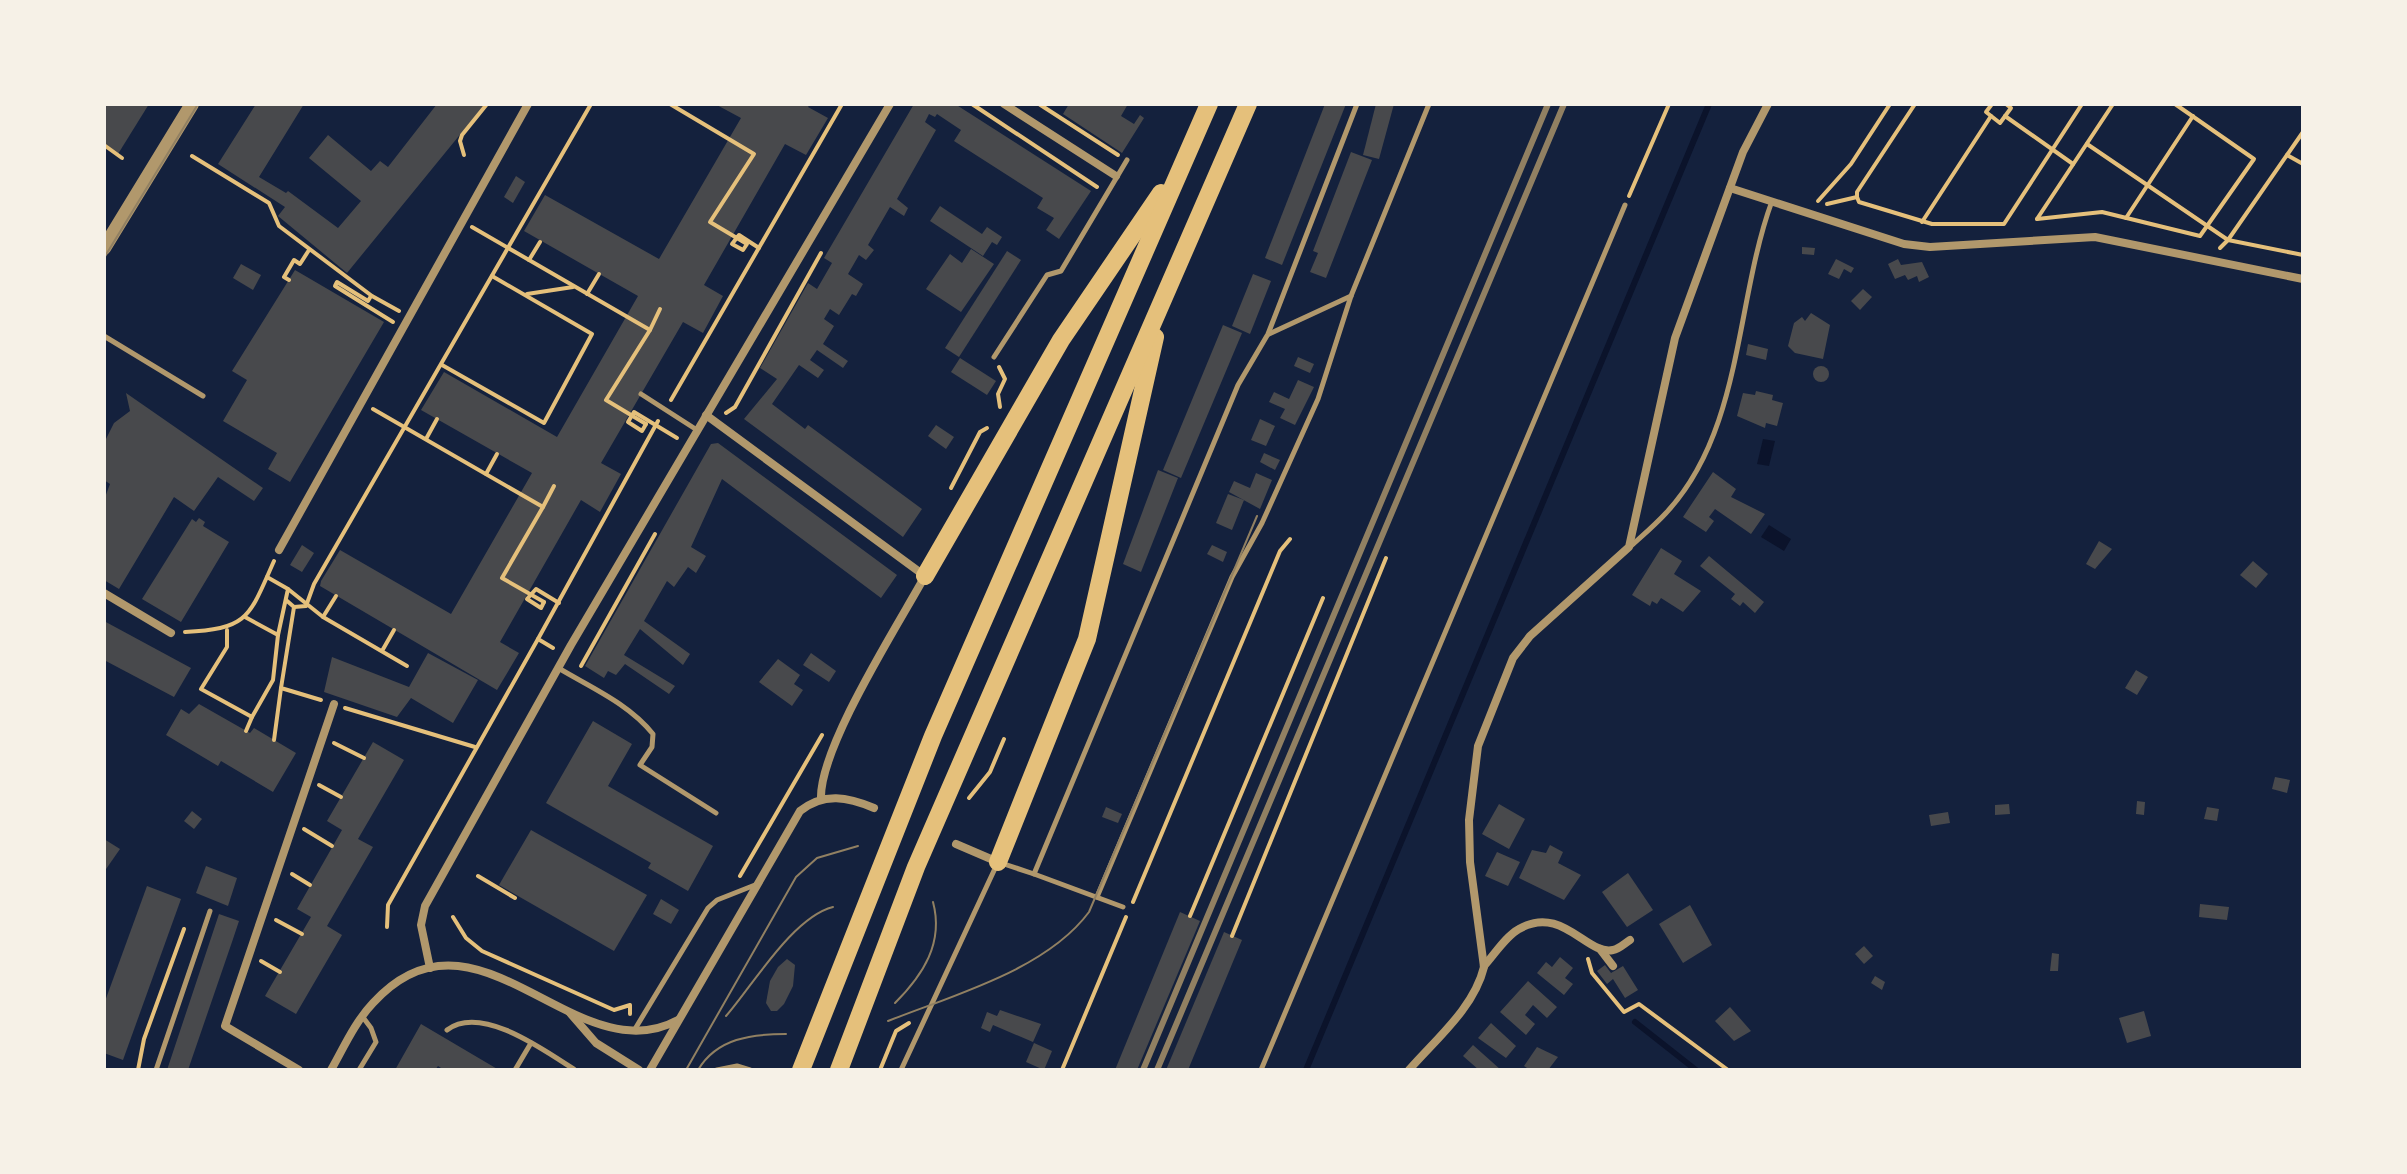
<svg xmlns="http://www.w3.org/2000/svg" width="2407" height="1174" font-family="'Exo 2',sans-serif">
	<rect width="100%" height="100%" fill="#14213d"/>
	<g fill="#0b132b">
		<path d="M1763,439L1775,441L1769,466L1757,464Z"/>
		<path d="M1769,525L1791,539L1784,551L1761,537Z"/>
	</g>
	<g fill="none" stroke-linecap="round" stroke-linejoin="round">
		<g stroke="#0b132b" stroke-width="6">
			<path d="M1635,1022L1696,1070"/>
			<path d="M1306,1070L1709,104"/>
		</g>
	</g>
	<g fill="#48494c">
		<path d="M104,104H149L118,154L104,145Z"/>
		<path d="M256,104H304L259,177L286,193L288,191L338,228L361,201L309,158L328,135L371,171L380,161L388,167L437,104H485L347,273L278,216L285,207L218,164Z"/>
		<path d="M715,104H810L808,107L828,118L806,155L785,144L704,285L723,296L703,333L683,322L601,463L621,474L600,512L581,500L500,642L519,653L497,690L320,586L321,581L340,550L451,614L532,473L421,410L444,372L557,437L638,296L524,231L545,195L659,259L741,118Z"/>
		<path d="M914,104H955L1091,191L1059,239L1046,230L1054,218L1037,208L1043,198L954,141L961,130L937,114L935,117L929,114L925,122L936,130L897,199L908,208L904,216L890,207L868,245L874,250L866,260L859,255L848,274L863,284L856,296L852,294L839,315L830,309L824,319L834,326L823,344L848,361L843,368L817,350L810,360L824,370L818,378L799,365L772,404L805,429L808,425L922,509L903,537L744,419L777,379L760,368L808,283L817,289L832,263L824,258Z"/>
		<path d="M1069,104H1128L1121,116L1134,124L1140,115L1144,118L1122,153L1063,114Z"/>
		<path d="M1325,104H1346L1282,265L1265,258Z"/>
		<path d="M1376,104H1394L1379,159L1363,155Z"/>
		<path d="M1351,152L1372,160L1326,278L1310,272L1318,253L1313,251Z"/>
		<path d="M516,176L525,182L513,203L504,197Z"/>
		<path d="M940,206L982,234L987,227L1002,237L997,245L992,242L983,256L930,221Z"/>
		<path d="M1802,247L1815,248L1814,255L1802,254Z"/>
		<path d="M971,249L994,264L961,312L926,289L950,254L962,263Z"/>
		<path d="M1007,251L1021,260L959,357L945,348Z"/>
		<path d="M1836,259L1854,268L1851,273L1844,269L1839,279L1828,274Z"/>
		<path d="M1898,259L1901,265L1922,262L1929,277L1919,282L1917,276L1908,280L1905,275L1895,279L1888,264Z"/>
		<path d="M241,264L261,275L253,290L233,278Z"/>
		<path d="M295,270L384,322L290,482L268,469L277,453L223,421L247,380L232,371Z"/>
		<path d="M1253,274L1271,281L1250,334L1232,326Z"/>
		<path d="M1863,289L1872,297L1860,310L1851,301Z"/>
		<path d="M1811,313L1830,325L1823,359L1795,353L1788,346L1794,323L1802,317L1805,321Z"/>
		<path d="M1223,325L1242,333L1181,478L1163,470Z"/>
		<path d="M1748,344L1768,349L1766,360L1746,355Z"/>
		<path d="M1298,357L1314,364L1310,373L1294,366Z"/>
		<path d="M960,358L996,381L987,395L951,372Z"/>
		<circle cx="1821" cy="374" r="8"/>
		<path d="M1298,380L1314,387L1295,425L1280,418L1285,409L1269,402L1274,392L1289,399Z"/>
		<path d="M1756,391L1773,395L1772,400L1783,403L1777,426L1766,423L1765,428L1737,416L1743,393L1755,395Z"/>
		<path d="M126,393L263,488L254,501L218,477L194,511L174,497L119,589L104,580V500L110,484L104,480V443L114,423L130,411Z"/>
		<path d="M1260,419L1275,426L1266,446L1251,440Z"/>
		<path d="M936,425L954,437L946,449L928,436Z"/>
		<path d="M718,443L897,575L881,598L722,479L691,547L706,556L696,573L688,567L674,587L667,581L644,621L690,654L683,665L640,629L624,655L675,686L669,694L625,664L616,675L608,671L604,678L585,666L711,444Z"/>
		<path d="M1264,453L1280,460L1275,470L1260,462Z"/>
		<path d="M1158,470L1178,478L1141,572L1123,564Z"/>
		<path d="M1713,472L1736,489L1731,497L1765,514L1751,534L1715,509L1709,517L1714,521L1706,532L1683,517Z"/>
		<path d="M1256,473L1272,480L1260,509L1229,492L1234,481L1250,488Z"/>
		<path d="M1228,494L1244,500L1232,530L1216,523Z"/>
		<path d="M199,518L205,522L203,526L229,542L181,622L142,599L192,519L196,522Z"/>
		<path d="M2099,541L2112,549L2095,569L2086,564Z"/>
		<path d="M302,545L314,553L302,572L290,565Z"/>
		<path d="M1212,545L1227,552L1223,562L1207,554Z"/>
		<path d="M1661,548L1682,561L1674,574L1701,591L1683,612L1661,598L1657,604L1652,601L1650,606L1632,595Z"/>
		<path d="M1709,556L1764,602L1755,613L1743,602L1740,606L1731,599L1735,594L1700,566Z"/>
		<path d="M2253,561L2268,574L2256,588L2240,575Z"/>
		<path d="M104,621L191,668L174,697L104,660Z"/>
		<path d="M428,653L478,680L453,723L411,698L397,717L324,692L332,657L409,687Z"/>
		<path d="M811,653L836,671L829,682L803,665Z"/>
		<path d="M778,659L800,675L794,684L803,690L792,706L759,682Z"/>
		<path d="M2136,670L2148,677L2137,695L2125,688Z"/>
		<path d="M199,704L250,733L254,728L296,753L273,792L221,761L218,766L166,735L181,709L189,714Z"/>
		<path d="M593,721L632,744L608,786L713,846L688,891L648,868L651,863L546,803Z"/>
		<path d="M373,742L404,760L358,839L373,847L327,926L342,935L296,1014L265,996L311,917L297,909L342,830L327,821Z"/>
		<path d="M2275,777L2290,780L2287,793L2272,789Z"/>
		<path d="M2137,801L2145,802L2144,815L2136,814Z"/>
		<path d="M1499,804L1525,819L1509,849L1482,834Z"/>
		<path d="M2009,804L2010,814L1995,815V805Z"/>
		<path d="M1106,807L1122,814L1118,823L1102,817Z"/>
		<path d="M2207,807L2219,809L2217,821L2204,819Z"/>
		<path d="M192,811L202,819L194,829L184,821Z"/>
		<path d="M1948,812L1950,823L1931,826L1929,815Z"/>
		<path d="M531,830L647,895L614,951L499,885Z"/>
		<path d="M104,839L120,849L104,872Z"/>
		<path d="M1550,845L1563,852L1558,863L1581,875L1564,900L1519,878L1532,850L1546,853Z"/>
		<path d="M1497,852L1520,862L1508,886L1485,876Z"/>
		<path d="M206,866L237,878L228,906L196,893Z"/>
		<path d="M1628,873L1653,910L1627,927L1602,892Z"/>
		<path d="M147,886L181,899L123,1060L104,1053V1004Z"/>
		<path d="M661,899L679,910L671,924L653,914Z"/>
		<path d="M2200,904L2229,907L2227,920L2199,917Z"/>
		<path d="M1690,905L1712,945L1683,963L1659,924Z"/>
		<path d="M1180,912L1200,921L1137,1070H1115Z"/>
		<path d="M219,914L239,921L233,939L188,1070H167Z"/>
		<path d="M1224,932L1242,940L1188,1070H1166Z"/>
		<path d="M1864,946L1873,956L1864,964L1855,954Z"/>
		<path d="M2052,953L2059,954L2058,971H2050Z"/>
		<path d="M1560,957L1573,968L1565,978L1573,984L1564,995L1537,973L1546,962L1552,967Z"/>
		<path d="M787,959L795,965L793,986L784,1004L777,1011H771L766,1003L770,981L778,967Z"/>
		<path d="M1605,965L1611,973L1623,966L1638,990L1625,998L1613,979L1607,984L1597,971Z"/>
		<path d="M1875,976L1885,982L1882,990L1871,983Z"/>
		<path d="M1528,981L1557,1007L1547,1018L1533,1005L1525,1015L1535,1024L1526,1035L1500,1012Z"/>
		<path d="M1730,1007L1751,1031L1734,1041L1715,1021Z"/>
		<path d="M1000,1010L1041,1024L1033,1042L993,1025L990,1032L981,1028L987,1012L997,1016Z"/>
		<path d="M2144,1011L2151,1036L2127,1043L2119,1018Z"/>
		<path d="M1491,1023L1516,1046L1506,1058L1478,1038Z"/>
		<path d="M421,1024L499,1070H444L438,1066L435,1070H395Z"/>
		<path d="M1034,1043L1052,1051L1044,1070L1026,1062Z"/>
		<path d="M1473,1045L1501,1070H1479L1463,1056Z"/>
		<path d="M1537,1047L1558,1057L1548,1070H1530L1524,1066Z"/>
	</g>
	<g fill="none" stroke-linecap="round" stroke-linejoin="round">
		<g stroke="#e5c07b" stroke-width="4">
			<path d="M670,104L754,154L710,222L747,244L743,250L732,244L739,235L759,248"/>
			<path d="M972,104L1097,187"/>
			<path d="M1039,104L1118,155"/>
			<path d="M1992,104L1986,112L2000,123L2011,108L2006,104"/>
			<path d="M2005,116L2073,164"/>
			<path d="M2303,132L2228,240L2303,255"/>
			<path d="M2087,144L2228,240L2220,248"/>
			<path d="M104,145L122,158"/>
			<path d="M464,155L460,141L462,135L487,104"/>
			<path d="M2287,155L2303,164"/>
			<path d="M192,156L269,203L279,226L372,296L399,311"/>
			<path d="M1629,196L1669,104"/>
			<path d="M1857,197L1859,202L1932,224H2004L2082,104"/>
			<path d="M1857,197V192L1915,104"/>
			<path d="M1818,201L1851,164L1890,104"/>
			<path d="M1827,204L1857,197"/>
			<path d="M2126,218L2193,116"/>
			<path d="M2037,219L2102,212L2200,236L2254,159L2175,104"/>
			<path d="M2037,219L2113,104"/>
			<path d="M1922,222L1991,116"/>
			<path d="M472,227L650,330L606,400L646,424"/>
			<path d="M529,260L540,242"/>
			<path d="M289,280L284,277L294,260L300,264L309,250"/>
			<path d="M527,294L573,287"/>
			<path d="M587,294L599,274"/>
			<path d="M371,296L368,301L337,282L335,286L393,322"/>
			<path d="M650,330L660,309"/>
			<path d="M442,365L544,423L592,334L492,276"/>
			<path d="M999,367L1005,379L998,394L1000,407"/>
			<path d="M671,400L842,104"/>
			<path d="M373,409L543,507L502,578L544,602"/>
			<path d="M726,413L735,407L821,253"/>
			<path d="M646,424L642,431L628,422L634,412L677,438"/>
			<path d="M426,439L437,419"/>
			<path d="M486,474L497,454"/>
			<path d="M951,488L980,432L987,428"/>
			<path d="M543,507L554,486"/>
			<path d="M288,589L323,617L407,666"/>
			<path d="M286,600L294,607L281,688L321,700"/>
			<path d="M544,602L541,608L527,599L536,589L559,603"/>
			<path d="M294,607L306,606L314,584L591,104"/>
			<path d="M245,617L278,635L288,589L267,577"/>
			<path d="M323,617L336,596"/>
			<path d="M227,630V647L201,689L252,717L273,680L278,635"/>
			<path d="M185,632C249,629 249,617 274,561"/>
			<path d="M553,648L538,639L658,421"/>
			<path d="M382,651L394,630"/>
			<path d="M581,666L655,534"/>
			<path d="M345,708L475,747"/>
			<path d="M246,731L252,717"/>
			<path d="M274,740L281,688"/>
			<path d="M334,743L364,758"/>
			<path d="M319,785L341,797"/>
			<path d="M969,798L990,772L1004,739"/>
			<path d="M304,829L332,846"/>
			<path d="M292,874L310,885"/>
			<path d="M478,876L515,898"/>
			<path d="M740,876L822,735"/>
			<path d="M1133,902L1280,551L1290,539"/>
			<path d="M1190,916L1323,598"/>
			<path d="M453,917L466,938L482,951L614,1010L630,1005V1014"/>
			<path d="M276,920L302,934"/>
			<path d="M387,927L388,905L538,639"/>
			<path d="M1232,936L1386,558"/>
			<path d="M1588,959L1592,973L1624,1012L1639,1004L1728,1070"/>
			<path d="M261,961L280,972"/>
			<path d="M138,1070L144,1039L184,929"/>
			<path d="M880,1070L896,1031L909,1023"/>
			<path d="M1062,1070L1126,917"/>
		</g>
		<g stroke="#b1986c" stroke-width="5">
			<path d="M1269,334L1351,296"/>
			<path d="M104,336L203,396"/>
			<path d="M994,357L1047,275L1061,271L1127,160"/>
			<path d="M641,394L697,430"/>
			<path d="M1630,547C1642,536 1655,525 1666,513C1743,431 1735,302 1772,201"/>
			<path d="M560,669C592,688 629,704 653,734L652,747L640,765L716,813"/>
			<path d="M1034,874L1123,907"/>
			<path d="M1097,897L1232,577L1262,523L1318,399L1351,296L1429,104"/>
			<path d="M635,1029L708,908L717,900L755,885"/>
			<path d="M447,1030C481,1004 544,1050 575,1070"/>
			<path d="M156,1070L210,911"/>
			<path d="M359,1070L376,1042L371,1028L362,1016"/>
			<path d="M515,1070L531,1043"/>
			<path d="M717,1070L737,1066L750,1070"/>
			<path d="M901,1070L998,862L1034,874L1238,385L1268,334L1357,104"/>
			<path d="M1261,1070L1625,205"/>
		</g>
		<g stroke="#b1986c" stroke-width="8">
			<path d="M1004,104L1116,176"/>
			<path d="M1730,188L1904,244L1930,247L2095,237L2303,279"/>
			<path d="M706,415L925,576C898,625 819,748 821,799"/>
			<path d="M279,550L528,104"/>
			<path d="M104,593L171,633"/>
			<path d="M956,844L998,862"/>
			<path d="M1600,949L1613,966"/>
			<path d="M1484,966C1494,955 1506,936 1519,929C1562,904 1587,956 1613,950C1619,949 1625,943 1630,940"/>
			<path d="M430,968L421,925L425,906L571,645L890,104"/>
			<path d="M570,1013L596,1043L639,1070"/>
			<path d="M299,1070L225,1026L334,704"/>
			<path d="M331,1070C344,1047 355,1022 373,1003C477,889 575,1076 678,1020"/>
			<path d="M650,1070L800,811C824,792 848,797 874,808"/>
			<path d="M1409,1070C1436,1039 1474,1008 1484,967L1470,862L1469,820L1478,746L1513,658L1530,636L1629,547L1675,338L1743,152L1768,104"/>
		</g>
		<path stroke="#b1986c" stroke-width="14" d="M104,248L192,104"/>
		<g stroke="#e5c07b" stroke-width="18">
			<path d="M925,576L1061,340L1161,193"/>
			<path d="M998,862L1087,639L1155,337"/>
			<path d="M801,1070L933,736L1209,104"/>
			<path d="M839,1070L916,867L1248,104"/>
		</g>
		<g stroke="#918062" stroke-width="2">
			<path d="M104,258L198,104"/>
			<path d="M895,1003C923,975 944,943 933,902"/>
			<path d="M726,1016C753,985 793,917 833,907"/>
			<path d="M888,1021C953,995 1046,970 1089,912L1257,516"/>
			<path d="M686,1070L796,877L817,858L858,846"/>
			<path d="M698,1070C717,1038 752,1034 786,1034"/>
		</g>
		<g stroke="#918062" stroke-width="6">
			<path d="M1143,1070L1548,104"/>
			<path d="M1157,1070L1564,104"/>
		</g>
	</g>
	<rect width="2407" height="1174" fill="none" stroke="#f6f1e7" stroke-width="212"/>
</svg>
